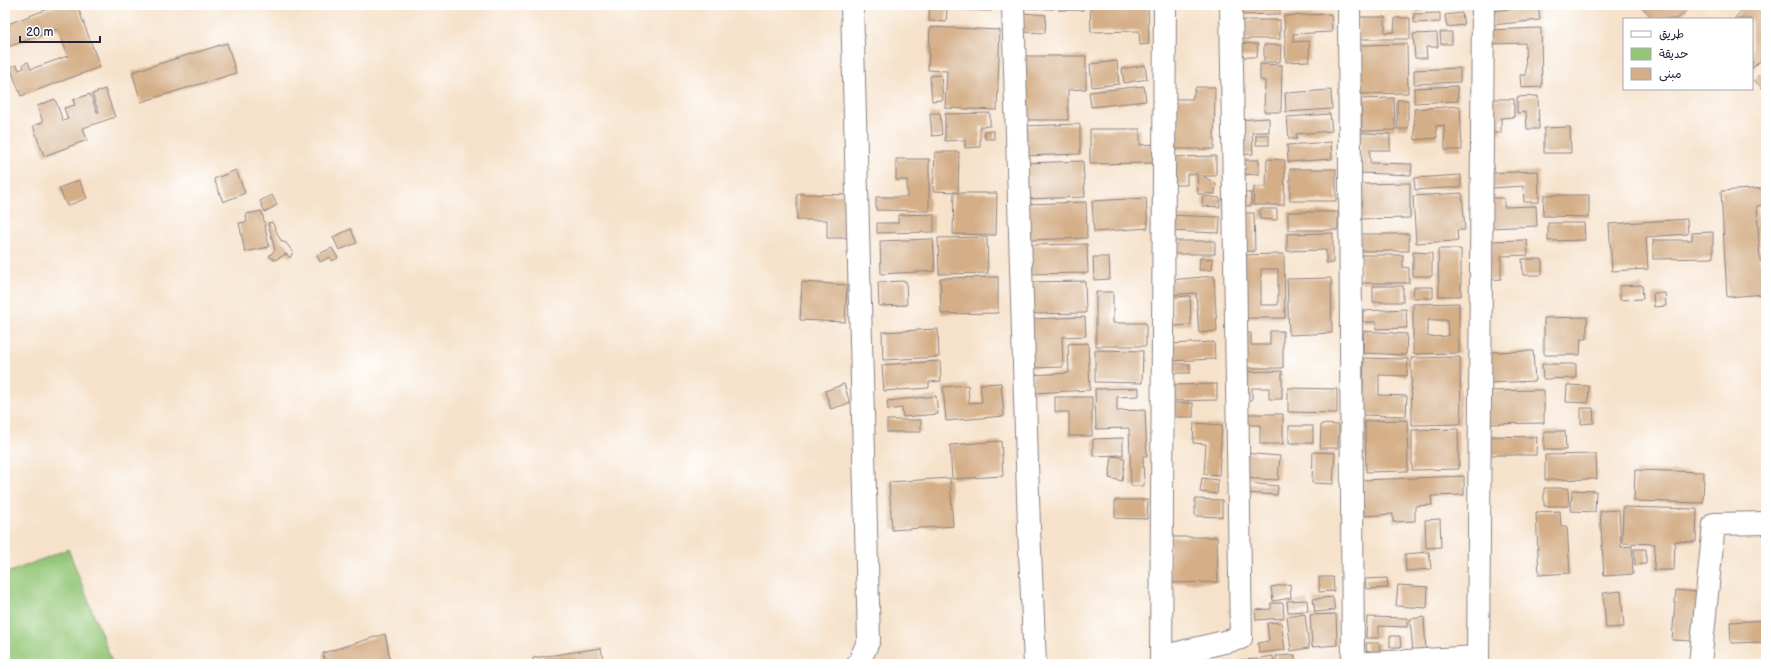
<svg xmlns="http://www.w3.org/2000/svg" width="1771" height="669" font-family="'Balsamiq Sans','Playpen Sans Arabic',sans-serif">
	<rect width="100%" height="100%" fill="#fff"/>
	<filter id="ink" filterUnits="userSpaceOnUse"><feTurbulence type="fractalNoise" baseFrequency=".025" numOctaves="2"/><feDisplacementMap in="SourceGraphic" scale="8" xChannelSelector="R" yChannelSelector="G"/><feConvolveMatrix kernelMatrix="1 2 1 2 8 2 1 2 1" color-interpolation-filters="sRGB"/></filter>
	<filter id="wash" filterUnits="userSpaceOnUse"><feTurbulence type="fractalNoise" baseFrequency=".012" numOctaves="4" result="noise"/><feDisplacementMap in="SourceGraphic" scale="16" xChannelSelector="R" yChannelSelector="G"/><feGaussianBlur stdDeviation="0.9" result="paint"/><feColorMatrix in="noise" values="0 0 0 0 0 0 0 0 0 0 0 0 0 0 0 0 0 1.4 0 .05"/><feComposite in="paint" operator="in"/></filter>
	<g filter="url(#wash)">
		<rect width="100%" height="100%" fill="#f6e2cb"/>
		<path fill="#93c676" stroke="#5a7458" d="M68,549L113,664H5V574Z"/>
		<g id="blocks">
			<g fill="#d4ae87" fill-rule="evenodd">
				<path d="M59,5H77L100,67L21,96L10,67L17,65L19,70L24,68L23,64L28,62L31,69L68,56L58,29L5,48V25Z"/>
				<path d="M930,5H992V11L947,9L946,22L929,21Z"/>
				<path d="M1023,5H1054V9L1023,8Z"/>
				<rect x="1059" y="5" width="24" height="5"/>
				<path d="M1090,5H1148L1149,44L1140,45L1139,31L1091,32Z"/>
				<path d="M1238,5H1280V14L1238,15Z"/>
				<path d="M1415,5H1450V6L1415,9Z"/>
				<path d="M1640,5H1683L1687,10L1677,19H1653Z"/>
				<path d="M1747,5H1766V55L1752,69V19H1734Z"/>
				<path d="M1538,6L1540,20L1493,25L1492,11Z"/>
				<path d="M1023,13L1046,15L1045,33L1022,32Z"/>
				<path d="M1440,13V22L1414,23V14Z"/>
				<path d="M1462,13L1464,25L1447,27L1445,15Z"/>
				<path d="M1331,14L1332,32L1293,34V42L1309,41L1310,61L1286,62L1284,16Z"/>
				<path d="M1359,17H1385V33L1394,32L1395,18H1410V39H1358Z"/>
				<rect x="1241" y="20" width="39" height="19"/>
				<path d="M930,27L1000,30L997,110L945,108L947,71L928,70Z"/>
				<path d="M1541,28L1542,87L1521,88L1520,75H1526L1525,43L1491,44L1490,30Z"/>
				<path d="M1440,32H1452V44H1441Z"/>
				<path d="M1437,33L1438,47H1426L1427,58H1415L1413,34Z"/>
				<path d="M227,43L236,73L141,102L132,72Z"/>
				<path d="M1237,43L1258,44L1257,57H1236Z"/>
				<path d="M1407,44L1408,93L1361,94L1360,45Z"/>
				<path d="M1264,45H1281L1280,62H1264Z"/>
				<path d="M1025,56H1086V89L1068,90V120H1025Z"/>
				<path d="M1117,61L1119,84L1092,87L1090,64Z"/>
				<path d="M1260,64L1282,65L1281,112H1264L1265,81L1260,80Z"/>
				<path d="M1145,65L1147,79L1124,83L1122,69Z"/>
				<path d="M1460,68V82L1414,84V70Z"/>
				<path d="M1766,69V92L1754,80Z"/>
				<path d="M941,75L943,100L932,101L930,76Z"/>
				<path d="M1144,86L1146,101L1091,107L1089,92Z"/>
				<path d="M1457,86L1458,101L1414,103V88Z"/>
				<path d="M1196,87H1215L1214,149H1169L1170,99H1192Z"/>
				<path d="M105,89L115,117L83,128L87,140L44,156L33,126L43,122L37,106L55,99L63,121L68,119L64,108L75,105L73,100L90,94L97,112H99L92,94Z"/>
				<path d="M1331,90L1332,109L1286,112L1285,93Z"/>
				<path d="M1538,96L1539,129H1527L1526,112L1517,113V97Z"/>
				<path d="M1394,98L1395,130L1362,131L1361,99Z"/>
				<path d="M1490,99H1514V117L1501,118V133H1490Z"/>
				<rect x="1397" y="100" width="11" height="29"/>
				<path d="M1460,106L1462,150H1445L1444,125L1436,126L1437,138L1415,140L1414,109Z"/>
				<path d="M930,113H940L942,135L932,136Z"/>
				<path d="M990,113V126L980,127V147L965,148V140L945,141V114Z"/>
				<path d="M1330,114L1332,131L1296,134L1297,139H1289L1287,117Z"/>
				<path d="M1269,118V132H1252L1253,154L1237,155L1235,120Z"/>
				<path d="M1080,124V154L1024,156L1023,126Z"/>
				<path d="M1570,127L1571,153H1544V128Z"/>
				<path d="M1090,129H1140V145L1155,144L1156,163L1090,164Z"/>
				<rect x="985" y="131" width="9" height="8"/>
				<path d="M1361,133L1390,134V150H1370V163L1412,164L1411,175L1360,173Z"/>
				<rect x="1256" y="135" width="13" height="10"/>
				<path d="M1331,142L1332,159L1288,162L1287,145Z"/>
				<path d="M935,152H959L958,192L933,191Z"/>
				<path d="M1216,156V176H1203L1216,184L1215,194H1198L1197,174H1187V185H1169V157Z"/>
				<path d="M896,159H929V211L876,210V197H907V180H896Z"/>
				<path d="M1267,159L1285,160L1284,205H1253L1254,187H1266Z"/>
				<path d="M1238,160H1259V174L1238,175Z"/>
				<path d="M1083,161L1085,197L1025,199L1024,163Z"/>
				<rect x="1290" y="169" width="46" height="32"/>
				<path d="M236,170L245,193L223,202L214,179Z"/>
				<path d="M1538,171L1539,202H1524L1523,186L1491,188L1490,173Z"/>
				<path d="M1461,175V187L1415,190L1414,178Z"/>
				<path d="M79,180L87,198L67,206L59,188Z"/>
				<path d="M1410,183V218L1358,219V184Z"/>
				<path d="M1766,188V205L1757,206L1760,261H1766V294L1727,297L1721,191Z"/>
				<path d="M954,193H997L996,235L953,234Z"/>
				<rect x="1236" y="193" width="15" height="13"/>
				<path d="M1462,193L1465,230H1457L1458,241L1416,243L1413,196Z"/>
				<path d="M797,194L853,195L852,238H827V220H797Z"/>
				<path d="M272,195L277,205L265,212L260,201Z"/>
				<path d="M1544,195H1589V217L1543,216Z"/>
				<path d="M1203,196L1220,198V207L1202,206Z"/>
				<path d="M1146,198L1148,228L1094,232L1092,201Z"/>
				<path d="M1489,198H1504V207L1536,206L1537,226L1490,228Z"/>
				<path d="M1086,202L1087,238L1026,240L1025,204Z"/>
				<path d="M1260,209H1277V220L1260,219Z"/>
				<path d="M262,211L269,247L245,252L239,223L247,222L246,214Z"/>
				<rect x="1288" y="212" width="50" height="18"/>
				<path d="M1236,213H1254L1255,251L1237,252Z"/>
				<path d="M934,214V232L877,233V223H898V215Z"/>
				<path d="M1167,215L1220,217L1219,233L1166,231Z"/>
				<path d="M1687,219L1688,234L1646,237L1648,269L1612,271L1609,224Z"/>
				<path d="M272,222L281,241L286,243L293,252L290,258L286,254L275,260L269,256L275,250L268,223Z"/>
				<path d="M1548,223H1584L1585,240L1548,241Z"/>
				<path d="M351,229L357,243L339,250L333,237Z"/>
				<path d="M1713,232V258L1653,259V240H1692V233Z"/>
				<path d="M1333,233V263H1326V250L1287,251V234Z"/>
				<rect x="1361" y="234" width="48" height="17"/>
				<path d="M987,237L988,273L939,274L938,238Z"/>
				<path d="M933,239L935,271L881,274L880,241Z"/>
				<path d="M1527,240L1528,255L1501,256V279L1489,280V241Z"/>
				<rect x="1167" y="241" width="48" height="13"/>
				<path d="M1087,244L1088,273L1028,274L1027,245Z"/>
				<path d="M332,248L338,258L332,261L330,257L320,262L317,255Z"/>
				<path d="M1438,249H1461V296H1439Z"/>
				<path d="M1413,252L1432,253V276H1413Z"/>
				<path d="M1284,254L1285,318H1239L1238,255ZM1261,269H1278V305H1261Z"/>
				<path d="M1361,255H1403V267L1409,268V283H1361Z"/>
				<path d="M1093,257H1109L1110,279L1094,280Z"/>
				<path d="M1200,258L1213,259L1212,270H1199Z"/>
				<path d="M1522,259H1542V275H1523Z"/>
				<path d="M1214,276L1217,331L1199,333L1196,293L1170,295L1169,280Z"/>
				<path d="M998,277V313L941,314L940,278Z"/>
				<path d="M1331,278L1332,333L1289,335L1287,279Z"/>
				<path d="M906,281L907,305L879,306L878,282Z"/>
				<path d="M1085,281L1086,313L1030,314L1029,282Z"/>
				<path d="M802,282L847,285L845,322L800,320Z"/>
				<path d="M1642,285L1643,299L1620,300V286Z"/>
				<rect x="1373" y="286" width="30" height="16"/>
				<path d="M1414,287H1433V298H1413Z"/>
				<path d="M1096,292H1113V323H1146V346H1096Z"/>
				<path d="M1653,293H1665L1666,306L1654,307Z"/>
				<path d="M1190,296L1191,325L1174,326L1173,297Z"/>
				<path d="M1459,303V353L1413,354V304ZM1428,320H1447L1448,336L1428,337Z"/>
				<path d="M1406,309L1407,328L1376,329V322H1363V311Z"/>
				<path d="M1085,317L1086,336L1062,337L1063,367L1031,368L1029,319Z"/>
				<path d="M1587,317V339H1581L1580,355H1544V318Z"/>
				<path d="M938,329L939,357L883,360L882,332Z"/>
				<path d="M1270,331H1283V368H1241V333H1251V345H1270Z"/>
				<path d="M1364,331L1407,334L1406,355L1363,353Z"/>
				<path d="M1214,342L1215,359L1170,361L1169,344Z"/>
				<path d="M1088,343L1090,390L1033,393V375L1069,373L1068,344Z"/>
				<path d="M1095,350L1143,351L1142,383L1095,382Z"/>
				<path d="M1533,351L1535,381L1488,383L1487,352Z"/>
				<path d="M1460,357L1461,424L1412,425L1411,358Z"/>
				<path d="M1364,358L1408,359L1407,376L1379,375V395L1407,396L1406,416L1362,415Z"/>
				<path d="M940,361L941,381L929,382V388L884,391L882,365Z"/>
				<rect x="1170" y="364" width="20" height="9"/>
				<path d="M1542,364H1576V378L1543,379Z"/>
				<path d="M1282,371V399H1269V388H1252V400H1241L1240,372Z"/>
				<path d="M1001,383L1004,416L946,421L943,387L968,385L969,403L982,402L980,384Z"/>
				<path d="M844,384L850,403L831,409L825,391Z"/>
				<path d="M1217,384V400L1170,401V385Z"/>
				<path d="M1567,385L1589,386L1588,403L1566,402Z"/>
				<path d="M1139,388V396L1117,397V411L1145,410L1147,456H1143L1144,486H1131L1129,428L1096,429L1095,389Z"/>
				<path d="M1288,388L1337,389V413L1288,412Z"/>
				<path d="M1544,390V423L1487,424L1486,391Z"/>
				<path d="M936,396L938,414L903,417L902,408L888,410L887,401Z"/>
				<path d="M1055,397H1092V436H1069V412H1055Z"/>
				<rect x="1170" y="403" width="23" height="14"/>
				<path d="M1581,408H1593L1594,423L1581,424Z"/>
				<path d="M1239,414H1283V444H1260V425H1239Z"/>
				<rect x="887" y="420" width="34" height="12"/>
				<path d="M1407,420L1408,471L1366,472L1365,421Z"/>
				<path d="M1194,423L1222,425L1219,475L1204,474L1206,444L1193,443Z"/>
				<path d="M1321,424L1339,425L1338,448H1320Z"/>
				<rect x="1289" y="426" width="24" height="17"/>
				<path d="M1458,429L1459,469L1412,470V430Z"/>
				<path d="M1544,431H1565L1566,450H1544Z"/>
				<path d="M1486,436L1537,437L1536,455H1486Z"/>
				<path d="M1123,438V455L1093,456V439Z"/>
				<path d="M1001,441L1003,476L952,479L950,445Z"/>
				<path d="M1313,452L1335,453L1333,484L1312,483Z"/>
				<path d="M1242,453L1280,456L1278,480L1240,478Z"/>
				<path d="M1596,454L1597,479L1545,480V455Z"/>
				<path d="M1112,456L1125,458L1122,481L1109,478Z"/>
				<path d="M1635,470L1704,472L1703,503L1634,501Z"/>
				<path d="M1464,476V495L1431,496L1432,505L1415,506V521L1393,522V514L1364,516L1363,480Z"/>
				<path d="M950,478L953,526L892,530L889,482Z"/>
				<path d="M1202,478L1218,480L1217,494L1200,492Z"/>
				<path d="M1247,483L1278,486L1277,495L1246,493Z"/>
				<path d="M1544,488H1568L1569,506H1544Z"/>
				<path d="M1572,490L1596,491L1595,512L1571,511Z"/>
				<path d="M1195,499L1222,500V517L1195,516Z"/>
				<path d="M1115,500H1148L1147,519L1115,518Z"/>
				<path d="M1623,507L1697,509L1696,542L1675,541L1674,570H1654L1655,544L1622,543Z"/>
				<path d="M1619,510L1621,547L1632,546L1633,574L1604,576L1600,511Z"/>
				<path d="M1560,511L1561,526H1567L1570,573L1539,575L1536,512Z"/>
				<path d="M1440,519L1441,547L1426,548L1425,520Z"/>
				<path d="M1169,537H1217L1218,582L1170,583Z"/>
				<path d="M1634,549H1646V564L1635,565Z"/>
				<path d="M1429,552L1431,569L1406,571L1405,554Z"/>
				<path d="M1319,577H1333L1334,591L1319,592Z"/>
				<path d="M1387,578L1388,588L1366,589L1365,579Z"/>
				<path d="M1290,584L1291,598L1273,601L1271,587Z"/>
				<path d="M1398,585L1428,587L1427,608L1396,606Z"/>
				<path d="M1676,590L1698,592L1693,641L1672,640Z"/>
				<path d="M1621,591L1624,627L1606,628L1603,593Z"/>
				<path d="M1333,597L1335,610L1315,612L1313,599Z"/>
				<path d="M1307,600L1308,611L1288,612L1287,601Z"/>
				<path d="M1271,603H1283L1284,618L1256,620L1255,610L1271,609Z"/>
				<path d="M1305,614L1309,648L1291,651L1287,617Z"/>
				<path d="M1336,614L1337,645L1312,647L1310,615Z"/>
				<path d="M1367,617L1407,618V627L1379,626V638H1366Z"/>
				<path d="M1424,617L1426,652L1413,653L1410,619Z"/>
				<path d="M1766,620V642L1731,643L1730,622Z"/>
				<path d="M1281,622L1285,650L1259,653L1258,643L1269,641L1267,623Z"/>
				<path d="M385,634L391,664H325L323,653Z"/>
				<path d="M1390,636H1400L1401,647H1390Z"/>
				<path d="M1366,643H1379L1380,655L1367,656Z"/>
				<path d="M601,648L604,664H533V658Z"/>
				<path d="M1295,655V664H1276V656Z"/>
				<path d="M1273,656L1274,664H1261V658Z"/>
				<path d="M1258,659V664H1240V660Z"/>
				<path d="M1234,661L1235,664H1220V663Z"/>
			</g>
		</g>
	</g>
	<g filter="url(#ink)">
		<use href="#blocks" fill-opacity="0" stroke="#8c8283" stroke-width="1"/>
		<g fill="none" stroke-linecap="round" stroke-linejoin="round">
			<defs>
				<g id="minor">
					<path d="M852,5L869,640L858,664"/>
					<path d="M1013,5L1029,528L1035,664"/>
					<path d="M1349,5L1353,664"/>
					<path d="M1161,657L1241,638L1231,5"/>
					<path d="M1161,664L1165,5"/>
					<path d="M1353,664L1478,657"/>
					<path d="M1478,664L1483,5"/>
					<path d="M1700,664L1714,524L1766,523"/>
				</g>
			</defs>
			<use href="#minor" stroke="#8c8283" stroke-width="24"/>
			<use href="#minor" stroke="#fff" stroke-width="22"/>
		</g>
	</g>
	<rect width="1771" height="669" fill="none" stroke="#fff" stroke-width="20"/>
	<rect x="1623" y="18" width="130" height="72" fill="#ffffff" stroke="#a7a7b1"/>
	<rect x="1631" y="31" width="20" height="6" fill="#ffffff" stroke="#a7a7b1"/>
	<text x="1659" y="38" font-size="12" fill="#22223b">طريق</text>
	<rect x="1631" y="48" width="20" height="12" fill="#93c676" stroke="#a7a7b1"/>
	<text x="1659" y="58" font-size="12" fill="#22223b">حديقة</text>
	<rect x="1631" y="68" width="20" height="12" fill="#d4ae87" stroke="#a7a7b1"/>
	<text x="1659" y="78" font-size="12" fill="#22223b">مبنى</text>
	<path d="M20 36v6h80v-6" fill="none" stroke="#22223b" stroke-width="2"/>
	<text x="26" y="36" font-size="12" fill="#22223b" stroke="#ffffff" stroke-width="3" paint-order="stroke">20 m</text>
</svg>
